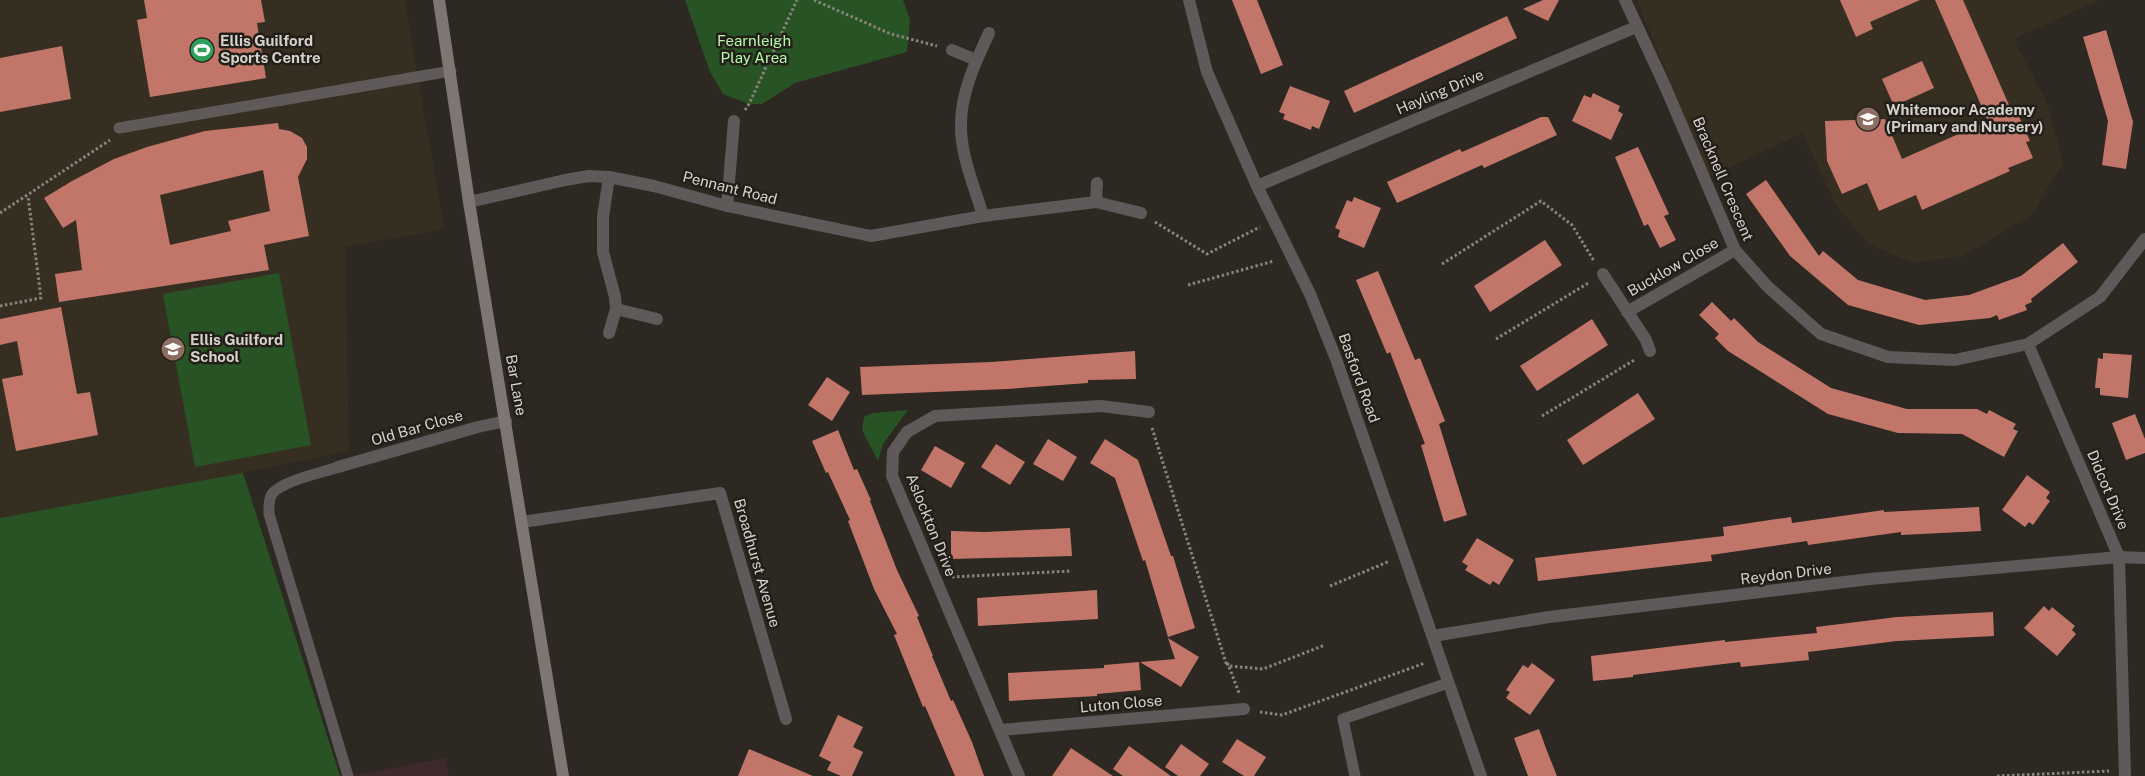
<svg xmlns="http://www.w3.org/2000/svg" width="2145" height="776" font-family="'Public Sans',sans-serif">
	<rect width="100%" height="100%" fill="#2d2821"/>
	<path fill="#3e2a2d" d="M445,758L449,776H351Z"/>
	<g fill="#372e22">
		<path d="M0,0H405L444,229L345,247L349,451L243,473L0,518Z"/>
		<path d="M1637,0H2099L2014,39L2048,105L2063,164L2031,215L1963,256L1912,263L1867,243L1836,205L1802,133L1709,177Z"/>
	</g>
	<g fill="#285425">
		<path d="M685,0H903L910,20L907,52L795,83L762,104H749L723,94L710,72Z"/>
		<path d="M279,273L311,445L195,467L163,294Z"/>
		<path d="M908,410L883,444L878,461L862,430L864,417L873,413Z"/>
		<path d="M243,473L340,776H0V518Z"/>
	</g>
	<g fill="#c2766a" fill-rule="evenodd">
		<path d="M144,0H261L265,22L257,23L266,78L150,97L137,20L147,18Z"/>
		<path d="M1232,0H1257L1283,65L1261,74Z"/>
		<path d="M1543,0H1559L1548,21L1523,9Z"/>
		<path d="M1840,0H1920L1870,22L1873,29L1856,37Z"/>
		<path d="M1935,0H1963L2013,114L2017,112L2030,141L2026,142L2033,158L2008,168L2010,171L1922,210L1916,195L1879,211L1867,183L1842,194L1827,161L1825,121L1885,119L1902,159L1988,121Z"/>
		<path d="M1507,16L1517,38L1354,113L1344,91Z"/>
		<path d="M2106,30L2133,122L2126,169L2102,165L2108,121L2083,37Z"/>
		<path d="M62,46L71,99L0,112V58Z"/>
		<path d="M1922,61L1934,88L1894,106L1882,79Z"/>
		<path d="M1290,86L1330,101L1319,129L1312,126L1311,130L1283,119L1285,114L1279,112Z"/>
		<path d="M1593,93L1620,106L1618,111L1623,114L1611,140L1572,121L1584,95L1591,98Z"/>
		<path d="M1541,117H1548L1557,135L1484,168L1482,165L1397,203L1387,182L1460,149L1462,152Z"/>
		<path d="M278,123L279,129L290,131L302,138L307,147V159L298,177L309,236L264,245L269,270L59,302L55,274L82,270L76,220L63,228L44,198L72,181L114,159L147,147L205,131ZM263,170L270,211L228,221L231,231L170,245L160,195Z"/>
		<path d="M1638,147L1669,214L1664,216L1676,240L1660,248L1648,224L1644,226L1615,157Z"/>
		<path d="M1766,180L1819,256L1823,251L1858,280L1925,300L1969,295L2021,276L2063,243L2078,262L2031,299L2032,302L2025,305L2027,310L1999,320L1997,315L1990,318L1919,325L1848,305L1790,256L1746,194Z"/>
		<path d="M1354,197L1381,208L1364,248L1338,237L1340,230L1335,228L1347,200L1352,202Z"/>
		<path d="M1545,240L1562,265L1490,312L1474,286Z"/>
		<path d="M1378,271L1415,360L1420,358L1445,421L1439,424L1467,515L1444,522L1421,445L1425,444L1390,352L1387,354L1356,280Z"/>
		<path d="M1712,302L1731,321L1734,318L1758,342L1831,388L1907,409H1977L1987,414L1989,410L2016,424L2013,429L2018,431L2004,457L1962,434L1898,433L1828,414L1728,351L1715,338L1719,334L1699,315Z"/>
		<path d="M61,307L77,394L90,392L98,435L16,451L2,379L23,375L17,341L0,345V319Z"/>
		<path d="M1592,319L1608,345L1537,391L1520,366Z"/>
		<path d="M1135,351L1136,379L1088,380V383L1007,389L862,395L860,367L991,362Z"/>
		<path d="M2103,353L2132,355L2128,398L2100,395V388H2095L2098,358L2103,359Z"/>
		<path d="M827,377L850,392L832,421L808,405Z"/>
		<path d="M1638,393L1655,419L1583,465L1567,440Z"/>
		<path d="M2135,414L2145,439V453L2126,460L2112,423Z"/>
		<path d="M838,430L854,470L857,469L871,500L870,501L897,570L919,616L917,617L933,656H932L951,701L953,700L972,742L984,776H955L925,706L923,707L894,635L897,634L874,589L848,521L850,520L828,472L826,473L812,441Z"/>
		<path d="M1048,439L1077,457L1063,481L1033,464Z"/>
		<path d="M1105,439L1138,460L1171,556H1173L1195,628L1168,637L1145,560L1143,561L1115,478L1090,463Z"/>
		<path d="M996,444L1025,462L1010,485L981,467Z"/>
		<path d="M935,446L965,463L951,488L921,470Z"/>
		<path d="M2027,475L2050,492L2046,498L2050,501L2033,525L2029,522L2025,527L2002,510Z"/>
		<path d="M1979,507L1981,531L1901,535V532L1808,545L1807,541L1711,555L1712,561L1538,581L1535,558L1724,536L1723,527L1791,517L1792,523L1884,510V512Z"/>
		<path d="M1070,528L1072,556L951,559V531L985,532Z"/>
		<path d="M1477,538L1514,560L1499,585L1493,581L1490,585L1465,570L1468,566L1462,562Z"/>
		<path d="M1097,590L1098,619L978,626L977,598Z"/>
		<path d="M2044,606L2049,611L2052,607L2075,626L2072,630L2076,634L2057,656L2024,628Z"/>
		<path d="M1993,612L1994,636L1897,641L1808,652L1809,660L1741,667L1740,662L1633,675V677L1593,681L1591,656L1725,640V642L1817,633L1816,627L1897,617Z"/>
		<path d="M1168,638L1199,657L1181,687L1140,662L1175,659Z"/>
		<path d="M1139,662L1141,690L1097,694V696L1009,701L1008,673L1104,668V665Z"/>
		<path d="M1532,663L1555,680L1530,715L1506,698L1510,692L1506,690L1523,665L1528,668Z"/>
		<path d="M838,715L863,727L853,747L863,752L852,776H841L827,770L831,762L819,756Z"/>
		<path d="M1539,729L1547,751L1557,776H1528L1514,738Z"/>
		<path d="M1237,739L1266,757L1254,776H1244L1222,762Z"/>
		<path d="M1181,744L1209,764L1200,776H1178L1165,767Z"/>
		<path d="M1129,746L1171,776H1123L1113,769Z"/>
		<path d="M1071,748L1113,776H1052Z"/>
		<path d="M749,749L813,776H738Z"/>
	</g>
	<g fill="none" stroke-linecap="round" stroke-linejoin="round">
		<g stroke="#88847e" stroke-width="3" stroke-dasharray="2.5 2.5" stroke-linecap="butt">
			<path d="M814,0L891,34L937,46"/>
			<path d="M745,110L749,104L797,0"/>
			<path d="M0,213L110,140"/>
			<path d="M1155,222L1207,254L1260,227"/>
			<path d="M1442,264L1541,201L1572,225L1594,261"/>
			<path d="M1188,285L1274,261"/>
			<path d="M0,306L41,298L28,196"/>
			<path d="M1496,339L1590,282"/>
			<path d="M1542,416L1636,359"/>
			<path d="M1152,428L1227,666L1228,664L1239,693"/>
			<path d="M952,577L1071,571"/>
			<path d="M1330,586L1390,561"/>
			<path d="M1230,666L1263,669L1325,645"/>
			<path d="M1260,712L1282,715L1425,663"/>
			<path d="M1997,776L2109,771"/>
		</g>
		<g stroke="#5f5a59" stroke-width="11">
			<path d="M119,128L451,71"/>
			<path d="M338,467C322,473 281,481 272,494C268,500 269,508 269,514L348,776"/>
			<path d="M1355,776L1343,719L1448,683"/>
		</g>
		<g stroke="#5f5a59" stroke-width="12">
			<path d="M1189,0L1207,72L1257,186L1310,294L1336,359L1481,776"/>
			<path d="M1625,0L1665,86L1735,250L1768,287L1821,334L1888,357L1955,360L2028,344L2100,297L2145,239"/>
			<path d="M952,50L976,60"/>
			<path d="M609,177L603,217V252L615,297L616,309L609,333"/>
			<path d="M1257,186L1636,27"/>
			<path d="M469,202L565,180L589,176L609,177L654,186L727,206L871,236L983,216L1096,202L1141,213"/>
			<path d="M1096,202L1097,183"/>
			<path d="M727,206L734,121"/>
			<path d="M983,216C975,187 960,155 961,124C961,92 976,61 989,33"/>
			<path d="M1603,274L1646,340L1650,351"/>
			<path d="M616,309L657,319"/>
			<path d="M1627,312L1735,250"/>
			<path d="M2028,344L2119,557L2125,776"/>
			<path d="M338,467L478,427L506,421"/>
			<path d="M522,522L720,493L786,719"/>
			<path d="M1433,636L1549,617L1870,579L2119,557L2145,558"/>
			<path d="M1000,730L1244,709"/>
			<path d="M1019,776L892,476L893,452L907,432L935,416L1101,406L1149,412"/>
		</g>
		<path stroke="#7d7674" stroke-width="12" d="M439,0L469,202L563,776"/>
	</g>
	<defs>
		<symbol id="stadium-disc" viewBox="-11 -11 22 22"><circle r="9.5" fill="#2e9e5b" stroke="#231f18"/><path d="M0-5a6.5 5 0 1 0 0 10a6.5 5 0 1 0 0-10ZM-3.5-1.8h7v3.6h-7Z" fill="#fff"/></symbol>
		<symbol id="school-disc" viewBox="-11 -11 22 22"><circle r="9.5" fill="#8d6e63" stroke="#231f18"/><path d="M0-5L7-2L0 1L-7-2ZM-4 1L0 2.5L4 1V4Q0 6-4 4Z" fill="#fff"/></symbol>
	</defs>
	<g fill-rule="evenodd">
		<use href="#stadium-disc" x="188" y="36" width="28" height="28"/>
		<use href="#school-disc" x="1854" y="105" width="28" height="28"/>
		<use href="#school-disc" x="159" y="335" width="28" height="28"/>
	</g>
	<g text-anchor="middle" stroke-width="5" stroke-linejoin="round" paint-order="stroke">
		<g font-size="15" font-weight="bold" fill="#d4d1cd" stroke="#231f18" text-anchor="start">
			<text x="220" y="46">Ellis Guilford<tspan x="220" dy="17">Sports Centre</tspan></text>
			<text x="1886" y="115">Whitemoor Academy<tspan x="1886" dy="17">(Primary and Nursery)</tspan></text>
			<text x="190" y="345">Ellis Guilford<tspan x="190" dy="17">School</tspan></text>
		</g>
		<g font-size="15" fill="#b2faaa" stroke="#231f18">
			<text x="754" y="46">Fearnleigh<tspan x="754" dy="17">Play Area</tspan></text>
		</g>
		<g font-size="15" fill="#d4d1cd" stroke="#231f18">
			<text transform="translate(1440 92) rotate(-23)" y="5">Hayling Drive</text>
			<text transform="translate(1723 179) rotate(67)" y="5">Bracknell Crescent</text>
			<text transform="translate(730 188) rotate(14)" y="5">Pennant Road</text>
			<text transform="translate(1673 267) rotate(-30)" y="5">Bucklow Close</text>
			<text transform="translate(1359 378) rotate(70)" y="5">Basford Road</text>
			<text transform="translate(516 385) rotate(80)" y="5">Bar Lane</text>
			<text transform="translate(417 428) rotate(-16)" y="5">Old Bar Close</text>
			<text transform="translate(2108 490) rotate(67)" y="5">Didcot Drive</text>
			<text transform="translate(931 525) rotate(68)" y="5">Aslockton Drive</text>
			<text transform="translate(757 563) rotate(74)" y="5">Broadhurst Avenue</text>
			<text transform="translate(1786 574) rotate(-7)" y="5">Reydon Drive</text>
			<text transform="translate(1121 704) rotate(-5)" y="5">Luton Close</text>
		</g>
	</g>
</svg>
